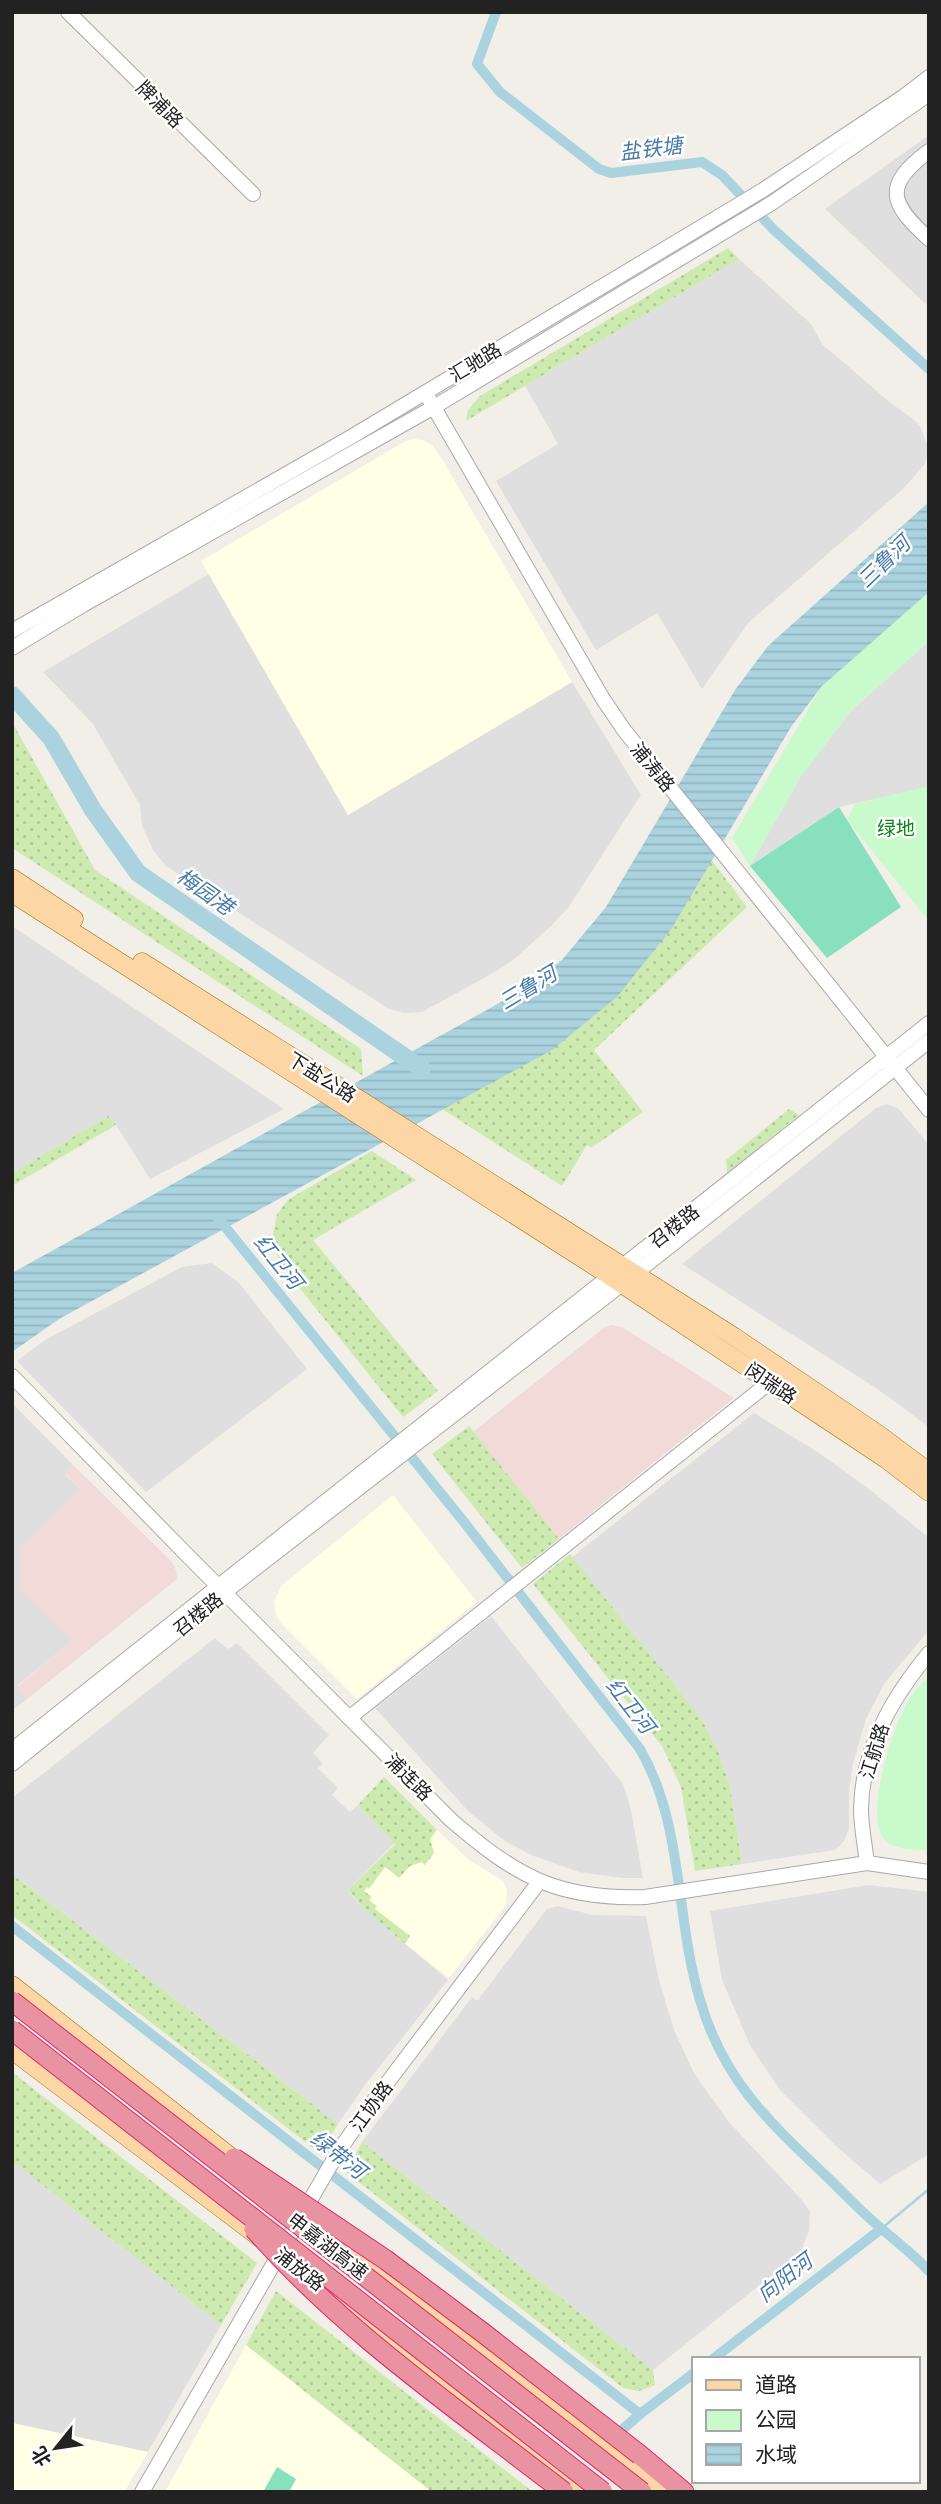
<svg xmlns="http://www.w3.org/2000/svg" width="941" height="2504" font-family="Ubuntu,'Noto Sans SC',sans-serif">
	<defs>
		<pattern id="grass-dots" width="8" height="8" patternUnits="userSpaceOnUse" patternTransform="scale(1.75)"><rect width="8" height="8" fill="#cdebb0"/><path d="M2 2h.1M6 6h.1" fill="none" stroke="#b0c997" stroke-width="1.8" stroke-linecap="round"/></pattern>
		<pattern id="water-rules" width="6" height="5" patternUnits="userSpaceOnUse" patternTransform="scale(1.75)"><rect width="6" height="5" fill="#aad3df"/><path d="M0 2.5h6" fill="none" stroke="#92b5bf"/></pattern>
	</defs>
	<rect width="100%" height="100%" fill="#f2efe9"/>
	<g fill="#e0dfdf">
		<path d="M929,135V307L825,209Z"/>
		<path d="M739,259L811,324L822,344L892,404L912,418L920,426L929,449L925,464L903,489L749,622L702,689L657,613L596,650L496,481L558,444L525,386Z"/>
		<path d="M209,574L348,814L572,682L641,795L568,908L551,926L513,960L493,973L422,1012L404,1013L389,1009L166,866L153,850L142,825L140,805L93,724L43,672Z"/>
		<path d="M929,641V787L839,807L750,866L801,776L851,711Z"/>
		<path d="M12,926L284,1109L150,1179L116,1125L108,1116L12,1173Z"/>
		<path d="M887,1104L898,1108L929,1145V1427L876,1388L682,1264L876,1108Z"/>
		<path d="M212,1263L239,1283L307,1369L146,1492L17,1361L45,1340L182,1267Z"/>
		<path d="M12,1403L73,1465L65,1474L81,1490L20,1549L72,1641L17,1686L27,1699L12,1710Z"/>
		<path d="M754,1413L816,1451L868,1488L929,1538V1630L884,1684L866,1719L853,1763L849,1792V1829L844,1841L835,1850L742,1864L730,1786L718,1751L701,1718L572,1557Z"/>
		<path d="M491,1616L623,1784L631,1810L643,1878H622L579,1872L531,1855L505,1841L469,1812L375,1708Z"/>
		<path d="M215,1638L228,1649L237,1643L329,1735L313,1753L323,1764L318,1768L338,1788L332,1795L350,1812L358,1805L395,1844L348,1891L367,1911L448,1980L365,2085L338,2124L12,1874V1798Z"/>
		<path d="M869,1885L929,1892V2154L880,2184L836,2146L780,2090L751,2047L722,1980L710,1911Z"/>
		<path d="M557,1906L593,1915L646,1916L659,1980L674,2030L694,2073L728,2121L800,2198L810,2211L809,2231L800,2253L653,2370L362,2142L472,1997L477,2001L547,1909Z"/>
		<path d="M12,2161L221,2325L148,2452L12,2423Z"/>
	</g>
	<g fill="#f2dad9">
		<path d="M612,1325L622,1327L734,1398L559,1539L473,1432L605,1327Z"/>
		<path d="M73,1465L171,1561L176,1570L177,1579L27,1699L17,1687L72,1641L20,1589V1549L81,1490L65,1473Z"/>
	</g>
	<g fill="#ffffe5">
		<path d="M413,439L423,440L432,445L440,456L572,682L348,815L201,561L404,442Z"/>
		<path d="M393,1495L477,1602L357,1699L282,1624L276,1615L274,1601L282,1585Z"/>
		<path d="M422,1816L469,1860L503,1881L507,1890L506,1905L449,1978L399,1939L348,1890Z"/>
		<path d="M246,2345L432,2492H165Z"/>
		<path d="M12,2423L148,2452L124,2492H12Z"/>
	</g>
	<g fill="url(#grass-dots)">
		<path d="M728,248L739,259L466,421L468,410L480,396Z"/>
		<path d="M12,722L95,870L361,1049L363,1076L12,848Z"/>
		<path d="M689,830L747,907L594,1050L643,1112L591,1148L587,1145L562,1186L442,1109Z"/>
		<path d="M789,1109L799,1115L727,1173L726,1160Z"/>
		<path d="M108,1116L116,1125L12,1186V1173Z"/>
		<path d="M372,1151L416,1180L313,1240L438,1391L403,1417L281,1265L272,1240L277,1214L289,1199Z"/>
		<path d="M469,1426L559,1539L522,1568L432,1454Z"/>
		<path d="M570,1554L701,1718L718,1751L730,1786L742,1864L695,1871L681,1787L662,1746L533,1584Z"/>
		<path d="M384,1777L437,1830L430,1839L434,1853L425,1865L422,1862L410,1866L399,1878L385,1867L369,1889L367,1887L364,1891L372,1897L369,1900L377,1906L375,1909L410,1936L405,1944L367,1911L348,1890L395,1844L358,1805Z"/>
		<path d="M12,1874L338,2124L321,2154L12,1915Z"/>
		<path d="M12,2072L257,2263L221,2325L12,2161Z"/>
		<path d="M362,2142L653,2370L655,2385L639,2391L623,2388L346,2172Z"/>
		<path d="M276,2291L533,2492H432L246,2345Z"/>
	</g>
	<g fill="#c8facc">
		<path d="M929,586V641L851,711L801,776L750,866L732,838L822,686Z"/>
		<path d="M929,786V921L847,820L855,804Z"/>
		<path d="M929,1676V1851C916,1849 896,1850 886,1841C862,1820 893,1726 908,1701C913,1692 921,1684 929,1676Z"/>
	</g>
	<g fill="#88e0be">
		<path d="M839,807L901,907L827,958L750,866Z"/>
		<path d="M277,2467L296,2479L289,2492H263Z"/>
	</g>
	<path fill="url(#water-rules)" d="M929,502V592L822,686L791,727L672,928L617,997L552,1050L59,1319L12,1352V1273L512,996L562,960L606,907L735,690L768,646Z"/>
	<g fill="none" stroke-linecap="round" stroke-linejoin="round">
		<path stroke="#aad3df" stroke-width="2.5" d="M881,2229L929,2189"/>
		<g stroke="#aad3df" stroke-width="10">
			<path d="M496,12L477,64L500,92L599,169L611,173L702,162L722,175L774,230L929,369"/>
			<path d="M218,1218L464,1522L640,1749C684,1825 675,1917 700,2000C723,2079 767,2120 824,2174C843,2192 861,2212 882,2229C898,2243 914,2255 929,2271"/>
			<path d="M12,1926L640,2414"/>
			<path d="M713,2359L881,2229"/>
			<path d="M613,2438L640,2414L694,2373"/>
		</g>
		<path stroke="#aad3df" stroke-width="18" d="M12,695L51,738L93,810L138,873L422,1069"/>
		<defs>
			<g id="minor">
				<path d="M68,12L253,194"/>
				<path d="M929,151C883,185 889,203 929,239"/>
				<path d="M429,399L603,699L624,730L929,1110"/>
				<path d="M12,631L351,437L763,190L903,97L929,77"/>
				<path d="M12,648L83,605L434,407L772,203L929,94"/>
				<path d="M12,1376L187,1555L451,1820C516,1876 557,1900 645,1897L867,1863L929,1872"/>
				<path d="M349,1718L770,1382"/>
				<path d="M12,1750L929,1023"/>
				<path d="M12,1764L225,1592L622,1284L929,1041"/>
				<path d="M867,1863C865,1845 861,1827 861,1809C862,1749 892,1698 929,1653"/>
				<path d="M142,2492L338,2152L372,2103L539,1882"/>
			</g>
			<g id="major">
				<path d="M12,878L74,919"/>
				<path d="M12,893L610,1276L886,1459L929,1492"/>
				<path d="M142,962L733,1336L878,1434L929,1472"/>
				<path d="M12,1985L245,2168"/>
				<path d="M12,2050L263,2240"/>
				<path d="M303,2214L658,2492"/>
				<path d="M305,2272L586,2492"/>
			</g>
			<path id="highway" d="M640,2455L684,2492"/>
		</defs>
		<use href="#minor" stroke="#a9a9a9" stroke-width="16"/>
		<use href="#major" stroke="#a06b00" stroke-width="19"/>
		<use href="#highway" stroke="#dc2a67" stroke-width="21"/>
		<use href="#minor" stroke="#fff" stroke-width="14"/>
		<use href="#major" stroke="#fcd6a4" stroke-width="18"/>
		<use href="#highway" stroke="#e892a2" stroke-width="19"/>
		<defs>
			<g id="highway-bridge">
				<path d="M12,2001L642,2492"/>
				<path d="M12,2030L603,2492"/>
				<path d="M234,2158L386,2260L482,2332L640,2455"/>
				<path d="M254,2229C343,2331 457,2409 564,2492"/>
			</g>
		</defs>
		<use href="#highway-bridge" stroke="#dc2a67" stroke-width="21" stroke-linecap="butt"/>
		<use href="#highway-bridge" stroke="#e892a2" stroke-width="19"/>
	</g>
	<g text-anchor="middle" stroke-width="5" stroke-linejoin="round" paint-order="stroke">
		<g font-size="19" fill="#222" stroke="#fff">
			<text transform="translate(160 104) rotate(45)" y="7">牌浦路</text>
			<text transform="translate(475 362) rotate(-31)" y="7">汇驰路</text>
			<text transform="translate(653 767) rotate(51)" y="7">浦涛路</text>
			<text transform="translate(322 1077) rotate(32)" y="7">下盐公路</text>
			<text transform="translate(674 1226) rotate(-38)" y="7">召楼路</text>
			<text transform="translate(771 1383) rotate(34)" y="7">闵瑞路</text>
			<text transform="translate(198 1614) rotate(-39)" y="7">召楼路</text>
			<text transform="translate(874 1751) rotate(-73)" y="7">江航路</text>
			<text transform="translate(409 1777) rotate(45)" y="7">浦连路</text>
			<text transform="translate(371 2106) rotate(-54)" y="7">江协路</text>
			<text transform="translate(328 2246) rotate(38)" y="7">申嘉湖高速</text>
			<text transform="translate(300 2269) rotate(38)" y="7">浦放路</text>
		</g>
		<g font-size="19" fill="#0c8416" stroke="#fff">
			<text x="896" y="835">绿地</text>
		</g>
		<g font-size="21" font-style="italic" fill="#4a7aab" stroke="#fff">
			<text transform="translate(651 149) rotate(-7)" y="7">盐铁塘</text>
			<text transform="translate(884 562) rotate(-44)" y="7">三鲁河</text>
			<text transform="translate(205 892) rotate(35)" y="7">梅园港</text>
			<text transform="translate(528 988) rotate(-31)" y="7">三鲁河</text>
			<text transform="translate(278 1262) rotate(51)" y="7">红卫河</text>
			<text transform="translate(630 1706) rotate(52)" y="7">红卫河</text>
			<text transform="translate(338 2155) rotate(38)" y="7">绿带河</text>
			<text transform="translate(785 2278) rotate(-38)" y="7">向阳河</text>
		</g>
	</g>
	<rect width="941" height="2504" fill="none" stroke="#222222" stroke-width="28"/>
	<rect x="692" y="2357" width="228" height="126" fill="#ffffff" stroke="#a7a7a7" stroke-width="2"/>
	<rect x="706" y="2380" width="35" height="10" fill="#fcd6a4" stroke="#a7a7a7" stroke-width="2"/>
	<text x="755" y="2392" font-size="21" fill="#222222">道路</text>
	<rect x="706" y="2410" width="35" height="21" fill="#c8facc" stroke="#a7a7a7" stroke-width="2"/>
	<text x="755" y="2427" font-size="21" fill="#222222">公园</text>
	<rect x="706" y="2444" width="35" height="21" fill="url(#water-rules)" stroke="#a7a7a7" stroke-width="2"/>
	<text x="755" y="2462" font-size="21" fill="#222222">水域</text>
	<g transform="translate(56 2448) rotate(240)" stroke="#ffffff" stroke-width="5" paint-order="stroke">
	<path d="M0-5L12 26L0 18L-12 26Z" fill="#222222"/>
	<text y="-10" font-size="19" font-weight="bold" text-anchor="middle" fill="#222222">北</text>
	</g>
</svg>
